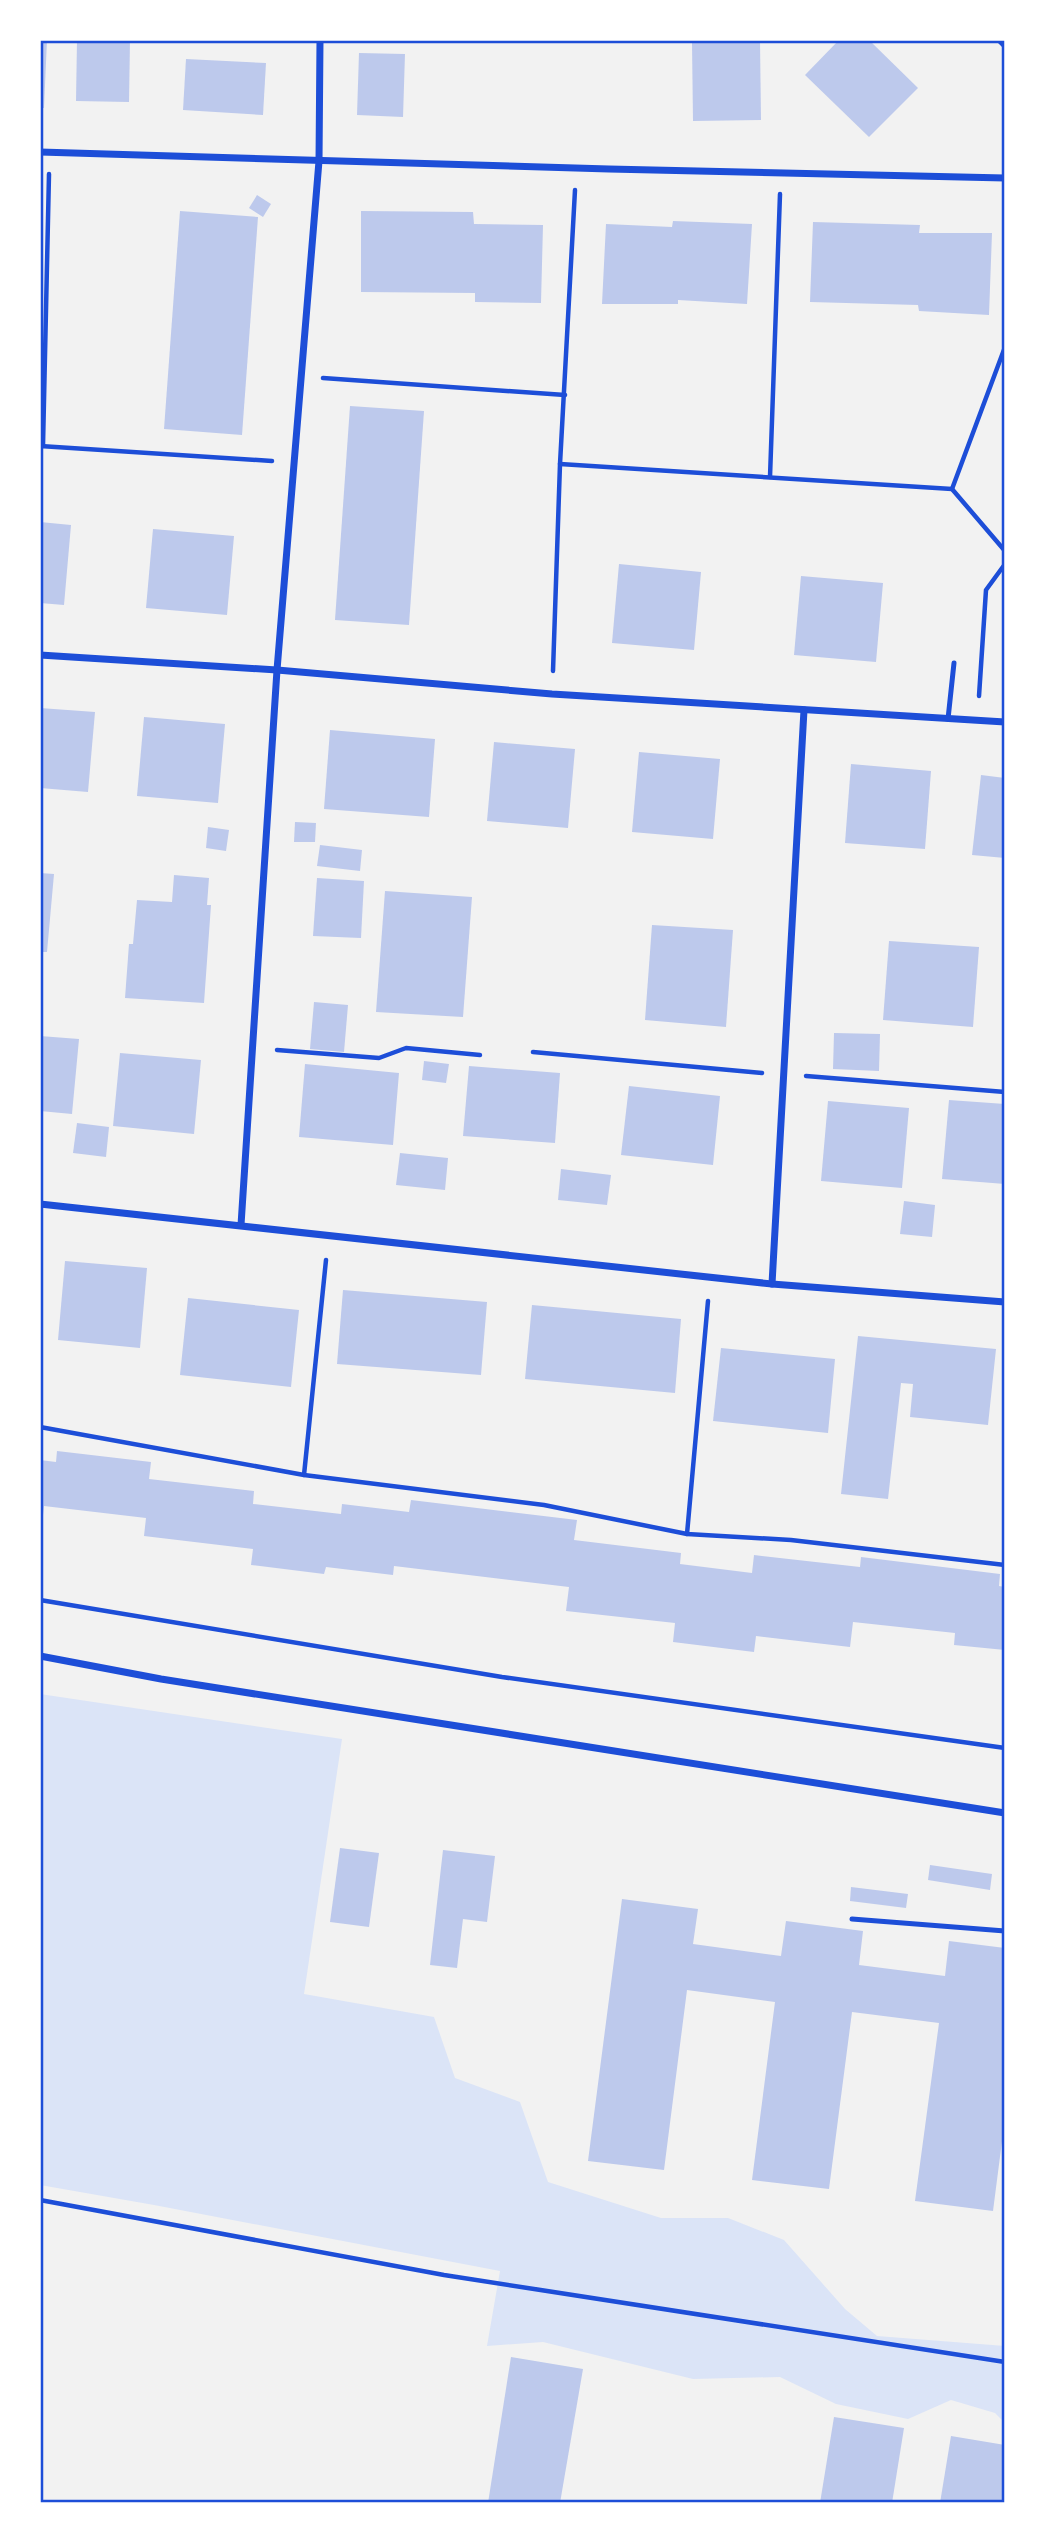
<svg xmlns="http://www.w3.org/2000/svg" width="1045" height="2543" font-family="'Open Sans',sans-serif">
	<rect width="100%" height="100%" fill="#f2f2f2"/>
	<path fill="#dbe4f7" d="M40,1694L342,1739L304,1994L434,2017L455,2078L520,2102L548,2182L661,2218H728L784,2240L845,2309L877,2336L1005,2346V2423L995,2413L951,2400L908,2419L836,2404L780,2377L693,2379L543,2342L487,2346L500,2271L154,2205L40,2185Z"/>
	<g fill="#bdc9ec">
		<path d="M40,40H47L44,108H40Z"/>
		<path d="M77,40H130L129,102L76,101Z"/>
		<path d="M839,40H869L918,88L869,137L805,75Z"/>
		<path d="M760,41L761,120L693,121L692,43Z"/>
		<path d="M359,53L405,54L403,117L357,115Z"/>
		<path d="M186,59L266,63L263,115L183,110Z"/>
		<path d="M257,195L271,204L263,217L249,208Z"/>
		<path d="M180,211L258,217L242,435L164,429Z"/>
		<path d="M361,211L473,212L474,224L543,225L541,303L475,302V293L361,292Z"/>
		<path d="M673,221L752,224L747,304L678,300V304H602L606,224L672,227Z"/>
		<path d="M813,222L920,225L919,233H992L989,315L919,311L918,305L810,302Z"/>
		<path d="M350,406L424,411L409,625L335,620Z"/>
		<path d="M40,522L71,525L64,605L40,603Z"/>
		<path d="M153,529L234,536L227,615L146,608Z"/>
		<path d="M619,564L701,572L694,650L612,643Z"/>
		<path d="M801,576L883,583L876,662L794,655Z"/>
		<path d="M40,708L95,712L88,792L40,788Z"/>
		<path d="M144,717L225,724L218,803L137,796Z"/>
		<path d="M330,730L435,739L429,817L324,809Z"/>
		<path d="M494,742L575,749L568,828L487,821Z"/>
		<path d="M639,752L720,759L713,839L632,832Z"/>
		<path d="M851,764L931,771L925,849L845,843Z"/>
		<path d="M981,775L1005,778V858L972,855Z"/>
		<path d="M295,822L316,823L315,842H294Z"/>
		<path d="M208,827L229,830L226,851L206,848Z"/>
		<path d="M320,845L362,850L360,871L317,866Z"/>
		<path d="M40,873L54,874L47,952H40Z"/>
		<path d="M174,875L209,878L207,905H211L204,1003L125,998L129,944H133L137,900L172,902Z"/>
		<path d="M317,878L364,881L361,938L313,936Z"/>
		<path d="M385,891L472,897L463,1017L376,1012Z"/>
		<path d="M652,925L733,930L726,1027L645,1020Z"/>
		<path d="M889,941L979,947L973,1027L883,1020Z"/>
		<path d="M314,1002L348,1005L344,1052L310,1049Z"/>
		<path d="M834,1033L880,1034L879,1071L833,1069Z"/>
		<path d="M40,1036L79,1039L72,1114L40,1111Z"/>
		<path d="M120,1053L201,1060L194,1134L113,1126Z"/>
		<path d="M424,1061L449,1064L446,1083L422,1080Z"/>
		<path d="M305,1064L399,1073L393,1145L299,1137Z"/>
		<path d="M469,1066L560,1073L555,1143L463,1136Z"/>
		<path d="M629,1086L720,1096L713,1165L621,1155Z"/>
		<path d="M949,1100L1005,1104V1184L942,1179Z"/>
		<path d="M828,1101L909,1108L902,1188L821,1181Z"/>
		<path d="M77,1123L109,1127L106,1157L73,1153Z"/>
		<path d="M400,1153L448,1158L445,1190L396,1185Z"/>
		<path d="M561,1169L611,1175L607,1205L558,1200Z"/>
		<path d="M904,1201L935,1205L932,1237L900,1234Z"/>
		<path d="M65,1261L147,1268L140,1348L58,1340Z"/>
		<path d="M343,1290L487,1302L481,1375L337,1364Z"/>
		<path d="M188,1298L299,1310L291,1387L180,1375Z"/>
		<path d="M532,1305L681,1319L675,1393L525,1379Z"/>
		<path d="M858,1336L996,1349L988,1425L910,1417L913,1384L901,1383L888,1499L841,1494Z"/>
		<path d="M721,1348L835,1359L828,1433L713,1421Z"/>
		<path d="M57,1451L151,1462L149,1479L254,1491L253,1504L341,1514L342,1504L409,1512L411,1500L577,1520L574,1540L681,1553L680,1564L752,1573L754,1555L860,1567L861,1557L1000,1574L999,1586L1005,1587V1650L954,1645L955,1633L853,1622L850,1647L756,1636L754,1652L673,1642L675,1623L566,1611L569,1587L394,1566L393,1575L326,1567L324,1574L251,1565L253,1549L144,1536L146,1518L44,1506L43,1515H40V1460L56,1462Z"/>
		<path d="M340,1848L379,1853L369,1927L330,1922Z"/>
		<path d="M443,1850L495,1856L487,1922L463,1919L457,1968L430,1965Z"/>
		<path d="M930,1865L992,1874L990,1890L928,1880Z"/>
		<path d="M851,1887L908,1894L906,1908L850,1901Z"/>
		<path d="M622,1899L698,1909L693,1944L781,1956L786,1921L863,1931L859,1965L945,1976L949,1941L1005,1948V2118L993,2211L915,2201L939,2023L852,2012L829,2189L752,2180L775,2002L687,1990L664,2170L588,2161Z"/>
		<path d="M511,2357L583,2369L560,2503H488Z"/>
		<path d="M834,2417L904,2428L892,2503H820Z"/>
		<path d="M951,2436L1005,2445V2503H940Z"/>
	</g>
	<g fill="none" stroke-linecap="round" stroke-linejoin="round">
		<g stroke="#1d4ed8" stroke-width="4.5">
			<path d="M323,378L565,395"/>
			<path d="M40,446L272,461"/>
			<path d="M43,446L49,174"/>
			<path d="M560,464L952,489L1005,347"/>
			<path d="M770,477L780,194"/>
			<path d="M952,489L1005,551"/>
			<path d="M553,671L560,464L575,190"/>
			<path d="M979,696L986,590L1005,564"/>
			<path d="M277,1050L379,1058L406,1048L480,1055"/>
			<path d="M533,1052L762,1073"/>
			<path d="M806,1076L1005,1092"/>
			<path d="M40,1427L304,1475L544,1505L687,1534L791,1540L1005,1565"/>
			<path d="M304,1475L326,1260"/>
			<path d="M687,1534L708,1301"/>
			<path d="M40,1600L502,1677L1005,1748"/>
			<path d="M40,2200L444,2275L1005,2362"/>
		</g>
		<g stroke="#1d4ed8" stroke-width="5">
			<path d="M948,719L954,663"/>
			<path d="M852,1919L1005,1931"/>
		</g>
		<g stroke="#1d4ed8" stroke-width="7">
			<path d="M1000,40L1005,45"/>
			<path d="M40,152L609,169L1005,178"/>
			<path d="M40,655L277,670L552,694L1005,722"/>
			<path d="M40,1204L772,1284L1005,1302"/>
			<path d="M241,1225L277,670L319,161L320,40"/>
			<path d="M772,1284L804,710"/>
			<path d="M40,1656L161,1679L1005,1813"/>
		</g>
	</g>
	<rect width="1045" height="2543" fill="none" stroke="#ffffff" stroke-width="84"/>
	<rect x="42" y="42" width="961" height="2459" fill="none" stroke="#1d4ed8" stroke-width="2.5"/>
</svg>
